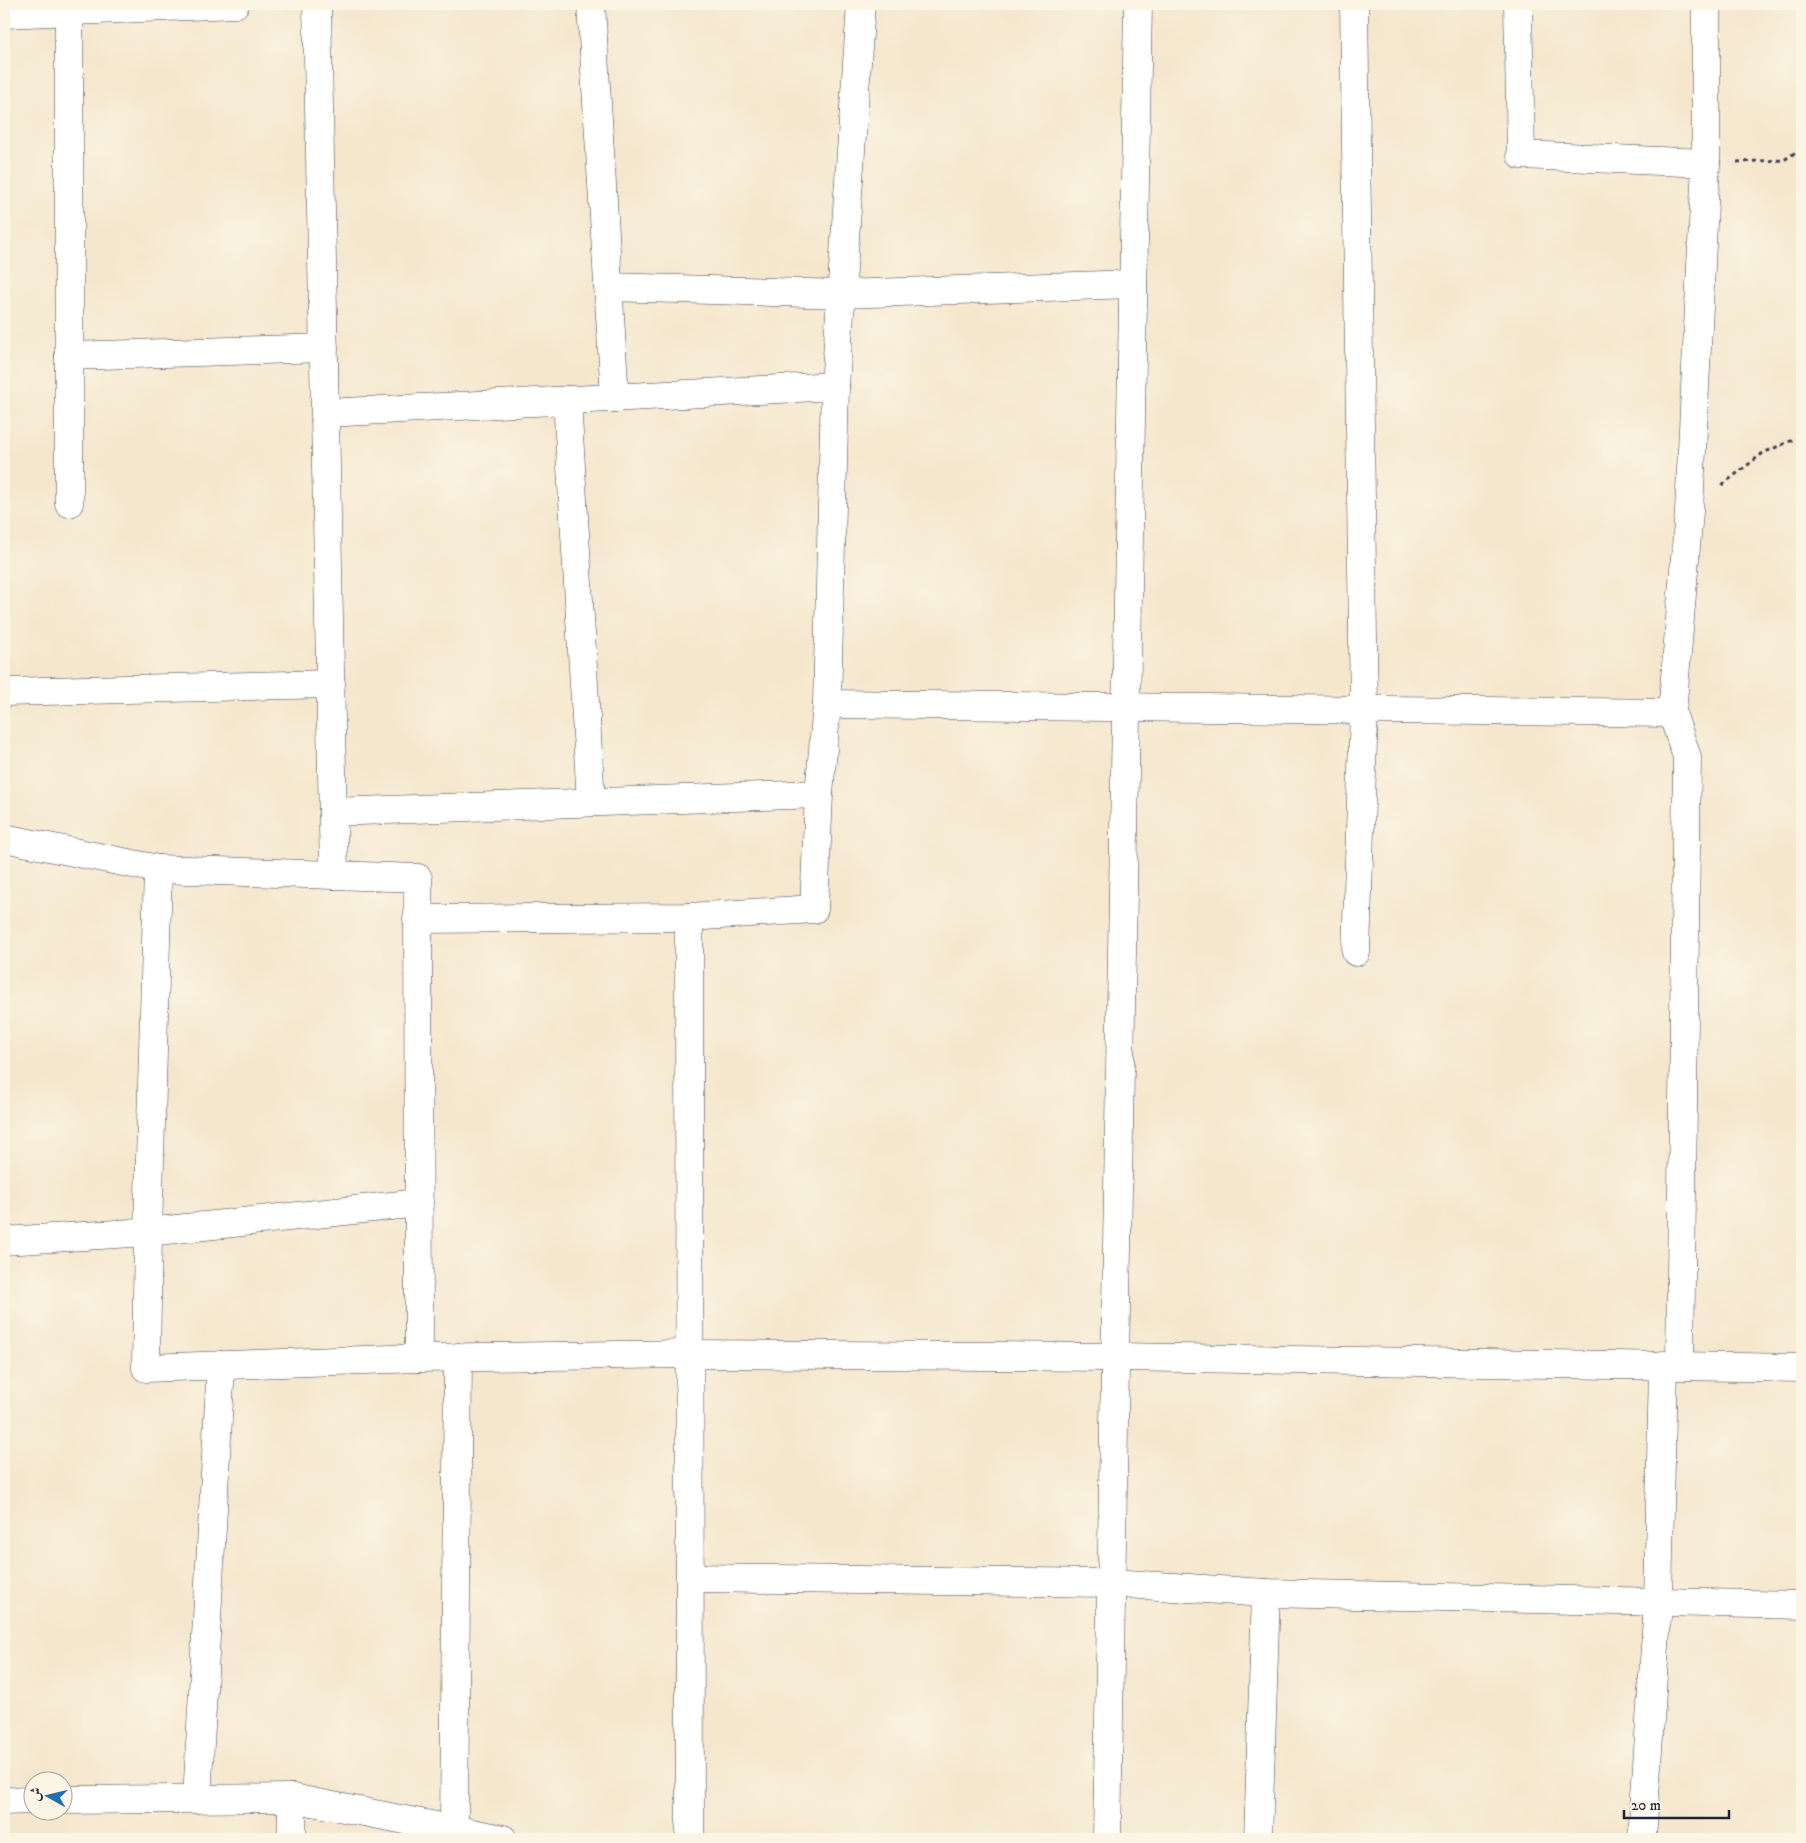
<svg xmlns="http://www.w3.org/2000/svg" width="1806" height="1843" font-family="'IM FELL DW Pica',Amiri,serif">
	<rect width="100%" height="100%" fill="#fcf5e5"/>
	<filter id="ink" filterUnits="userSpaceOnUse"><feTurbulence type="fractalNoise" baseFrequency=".02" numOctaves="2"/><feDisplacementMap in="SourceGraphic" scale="10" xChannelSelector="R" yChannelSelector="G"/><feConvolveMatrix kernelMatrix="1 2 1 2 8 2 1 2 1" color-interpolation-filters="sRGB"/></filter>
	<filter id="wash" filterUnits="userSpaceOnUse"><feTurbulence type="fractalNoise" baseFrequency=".0096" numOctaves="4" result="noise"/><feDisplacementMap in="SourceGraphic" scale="20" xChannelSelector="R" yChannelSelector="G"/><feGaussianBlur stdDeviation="1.12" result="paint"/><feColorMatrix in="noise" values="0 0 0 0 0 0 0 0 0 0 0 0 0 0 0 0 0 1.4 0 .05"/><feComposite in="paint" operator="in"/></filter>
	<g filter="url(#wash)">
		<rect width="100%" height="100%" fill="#f4e7cd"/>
	</g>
	<g filter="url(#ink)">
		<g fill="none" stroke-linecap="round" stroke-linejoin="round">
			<defs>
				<g id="minor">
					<path d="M69,4V503"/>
					<path d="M317,4L334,875"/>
					<path d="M591,4L615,398"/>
					<path d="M1354,4L1364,710L1356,952"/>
					<path d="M1518,4L1521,155L1706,163"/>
					<path d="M4,14L235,4"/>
					<path d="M608,287L842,294L1133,284"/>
					<path d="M69,356L324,348"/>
					<path d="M567,400L591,802"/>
					<path d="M326,413L835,386"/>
					<path d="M4,692L331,684"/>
					<path d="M827,704L1672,713L1689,511L1706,163V4"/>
					<path d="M1672,713L1687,757L1680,1365"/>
					<path d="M333,812L819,794"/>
					<path d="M4,838L158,869L418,878L419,1358"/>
					<path d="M158,869L148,1232L146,1368L419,1358L690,1354L1115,1357L1802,1368"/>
					<path d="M689,917L690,1839"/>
					<path d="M417,919L689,917L814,909L819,794L827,704L835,386L861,4"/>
					<path d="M4,1241L148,1232L419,1203"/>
					<path d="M691,1578L1111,1583L1266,1593L1802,1605"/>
					<path d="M197,1799L221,1365"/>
					<path d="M62,1800L292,1798L503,1839"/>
					<path d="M4,1801L32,1800"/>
					<path d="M454,1829L458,1357"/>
					<path d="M292,1839V1798"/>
					<path d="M1107,1839L1138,4"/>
					<path d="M1258,1839L1266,1593"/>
					<path d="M1642,1839L1658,1602L1663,1365"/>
				</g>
			</defs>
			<use href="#minor" stroke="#424051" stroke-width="29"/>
			<g stroke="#424051" stroke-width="3" stroke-dasharray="4 4" stroke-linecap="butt">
				<path d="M1737,162L1784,160L1802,148"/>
				<path d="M1722,485L1763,453L1802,436"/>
			</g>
			<use href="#minor" stroke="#fff" stroke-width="28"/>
		</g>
	</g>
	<rect width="1806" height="1843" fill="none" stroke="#fcf5e5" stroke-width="20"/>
	<g transform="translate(48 1796) rotate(278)"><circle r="24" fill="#fcf5e5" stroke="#a5a1a1"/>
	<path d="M0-4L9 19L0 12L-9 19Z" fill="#1f6fb2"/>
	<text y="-8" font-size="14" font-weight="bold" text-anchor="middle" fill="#22223b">ش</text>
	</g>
	<path d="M1624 1810v8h105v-8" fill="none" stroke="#22223b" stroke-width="2.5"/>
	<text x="1631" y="1810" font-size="15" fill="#22223b" stroke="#fcf5e5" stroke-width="4" paint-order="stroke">20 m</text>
</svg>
